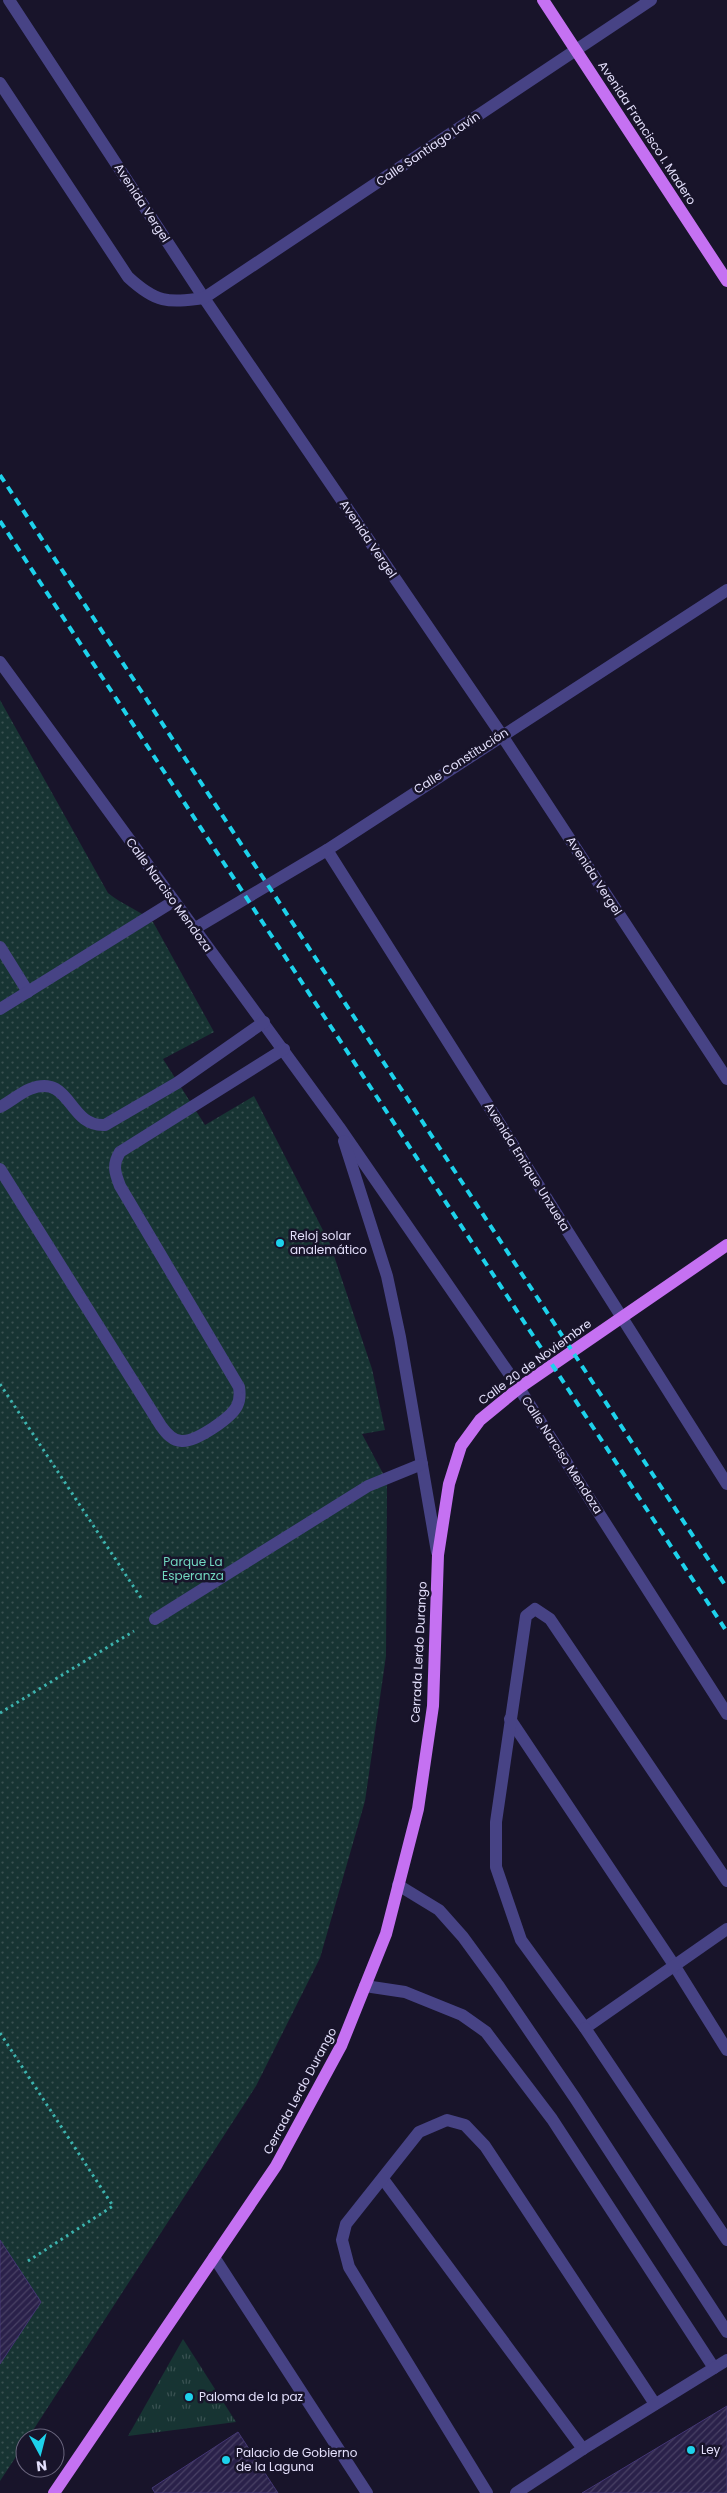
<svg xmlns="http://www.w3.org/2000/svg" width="727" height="2493" font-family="Poppins,sans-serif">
	<defs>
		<pattern id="grass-tufts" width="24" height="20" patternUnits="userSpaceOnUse" patternTransform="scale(1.25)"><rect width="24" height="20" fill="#173433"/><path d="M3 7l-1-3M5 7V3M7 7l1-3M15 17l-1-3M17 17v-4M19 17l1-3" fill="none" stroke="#395151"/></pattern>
		<pattern id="park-dots" width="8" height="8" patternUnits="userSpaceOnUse" patternTransform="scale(1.25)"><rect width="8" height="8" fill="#173433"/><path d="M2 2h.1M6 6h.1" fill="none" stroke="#395151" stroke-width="1.8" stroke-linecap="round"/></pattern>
		<pattern id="building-hatch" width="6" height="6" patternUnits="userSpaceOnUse" patternTransform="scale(1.25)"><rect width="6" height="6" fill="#2a214a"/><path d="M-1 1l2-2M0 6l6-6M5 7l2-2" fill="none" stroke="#494165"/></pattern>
	</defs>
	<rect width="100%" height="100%" fill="#18142a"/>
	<path fill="url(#grass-tufts)" d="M183,2339L236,2422L128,2436Z"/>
	<path fill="url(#park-dots)" d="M0,700L108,893C123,905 139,910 153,922L214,1032L163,1059L205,1125L254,1096L330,1244L372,1369L385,1430L362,1434L387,1481L386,1656L365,1801L320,1958L256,2086L28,2438H25V2443L0,2481Z"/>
	<g fill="url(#building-hatch)" stroke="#433673">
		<path d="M0,2240L41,2302L0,2364Z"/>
		<path d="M727,2406V2493H582Z"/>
		<path d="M238,2432L278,2493H155L152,2488Z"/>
	</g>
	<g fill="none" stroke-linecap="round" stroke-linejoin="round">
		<g stroke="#3cb4af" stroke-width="3" stroke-dasharray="2.5 4" stroke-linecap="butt">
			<path d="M0,1384L141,1598"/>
			<path d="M0,1713L134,1631"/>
			<path d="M0,2033L113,2206L25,2263"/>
		</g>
		<g stroke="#474385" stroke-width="12">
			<path d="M9,0L204,298L501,734L727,1079"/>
			<path d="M0,83L128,277C156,303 167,303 204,298L651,0"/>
			<path d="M0,662L339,1127L519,1388L727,1714"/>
			<path d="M327,850L727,1484"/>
			<path d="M194,929L327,850L727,590"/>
			<path d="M0,947L28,992"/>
			<path d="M0,1009L174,901"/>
			<path d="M0,1107C10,1102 20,1093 30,1089C72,1073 67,1127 105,1125L177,1083L264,1022"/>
			<path d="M344,1141L387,1276L400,1337L437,1552"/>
			<path d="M0,1169L161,1426C166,1433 173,1442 183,1441C197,1441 231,1418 237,1406C240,1400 240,1393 239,1387L120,1186C115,1173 112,1165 120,1152L284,1049"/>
			<path d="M155,1619L368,1486L422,1464"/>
			<path d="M510,1719L674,1965L727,2050"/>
			<path d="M727,1881L550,1619L535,1609L526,1616L496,1822V1867L521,1940L585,2028L727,1929"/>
			<path d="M398,1885L439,1910L463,1937L498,1985L575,2098L727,2332"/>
			<path d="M365,1986L405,1992L462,2015L486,2032L552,2119L714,2368"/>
			<path d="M585,2028L727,2240"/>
			<path d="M383,2179L583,2449"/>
			<path d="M214,2257L367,2493"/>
			<path d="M487,2493L349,2267L342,2240L346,2224L419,2132L447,2120L465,2125L485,2146L655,2404"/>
			<path d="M516,2493L583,2449L727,2360"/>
		</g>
		<g stroke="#c571f2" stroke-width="12">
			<path d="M543,0L727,281"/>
			<path d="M54,2493L276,2166L341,2046L386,1934L418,1809L433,1706L438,1555L449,1484L461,1446L480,1420L519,1388L727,1245"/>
		</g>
		<g stroke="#1dd2eb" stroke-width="4" stroke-dasharray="8 6" stroke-linecap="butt">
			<path d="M0,475L727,1588"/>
			<path d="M0,521L727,1632"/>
		</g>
	</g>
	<g fill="#1dd2eb" stroke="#18142a" stroke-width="2">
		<circle cx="280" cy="1243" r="5"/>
		<circle cx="189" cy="2397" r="5"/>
		<circle cx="691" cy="2450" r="5"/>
		<circle cx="226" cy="2460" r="5"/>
	</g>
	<g text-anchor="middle" stroke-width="5" stroke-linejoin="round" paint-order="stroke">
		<g font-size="12" fill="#e4e0fc" stroke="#18142a">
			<text transform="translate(647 133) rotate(57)" y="4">Avenida Francisco I. Madero</text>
			<text transform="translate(428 149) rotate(-34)" y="4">Calle Santiago Lavín</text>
			<text transform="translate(142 203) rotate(57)" y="4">Avenida Vergel</text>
			<text transform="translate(368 539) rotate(56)" y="4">Avenida Vergel</text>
			<text transform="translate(461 761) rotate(-33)" y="4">Calle Constitución</text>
			<text transform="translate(594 876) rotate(57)" y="4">Avenida Vergel</text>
			<text transform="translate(169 895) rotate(54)" y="4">Calle Narciso Mendoza</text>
			<text transform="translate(527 1167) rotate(58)" y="4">Avenida Enrique Unzueta</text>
			<text transform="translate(535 1362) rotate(-36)" y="4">Calle 20 de Noviembre</text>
			<text transform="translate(562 1455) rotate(57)" y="4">Calle Narciso Mendoza</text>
			<text transform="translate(419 1652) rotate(-87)" y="4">Cerrada Lerdo Durango</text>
			<text transform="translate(300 2091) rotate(-62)" y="4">Cerrada Lerdo Durango</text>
		</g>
		<g font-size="12" fill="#e4e0fc" stroke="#18142a" text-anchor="start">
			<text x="290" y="1240">Reloj solar<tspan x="290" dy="14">analemático</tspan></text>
			<text x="199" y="2401">Paloma de la paz</text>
			<text x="701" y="2454">Ley</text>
			<text x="236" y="2457">Palacio de Gobierno<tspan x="236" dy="14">de la Laguna</tspan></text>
		</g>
		<g font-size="12" fill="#71d7c0" stroke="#18142a">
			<text x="193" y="1566">Parque La<tspan x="193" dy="14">Esperanza</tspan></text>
		</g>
	</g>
	<g transform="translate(40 2453) rotate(173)"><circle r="24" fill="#18142a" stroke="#6a667e"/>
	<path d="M0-4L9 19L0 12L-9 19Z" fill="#1dd2eb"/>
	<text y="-8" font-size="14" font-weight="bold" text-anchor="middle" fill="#e4e0fc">N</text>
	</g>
</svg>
